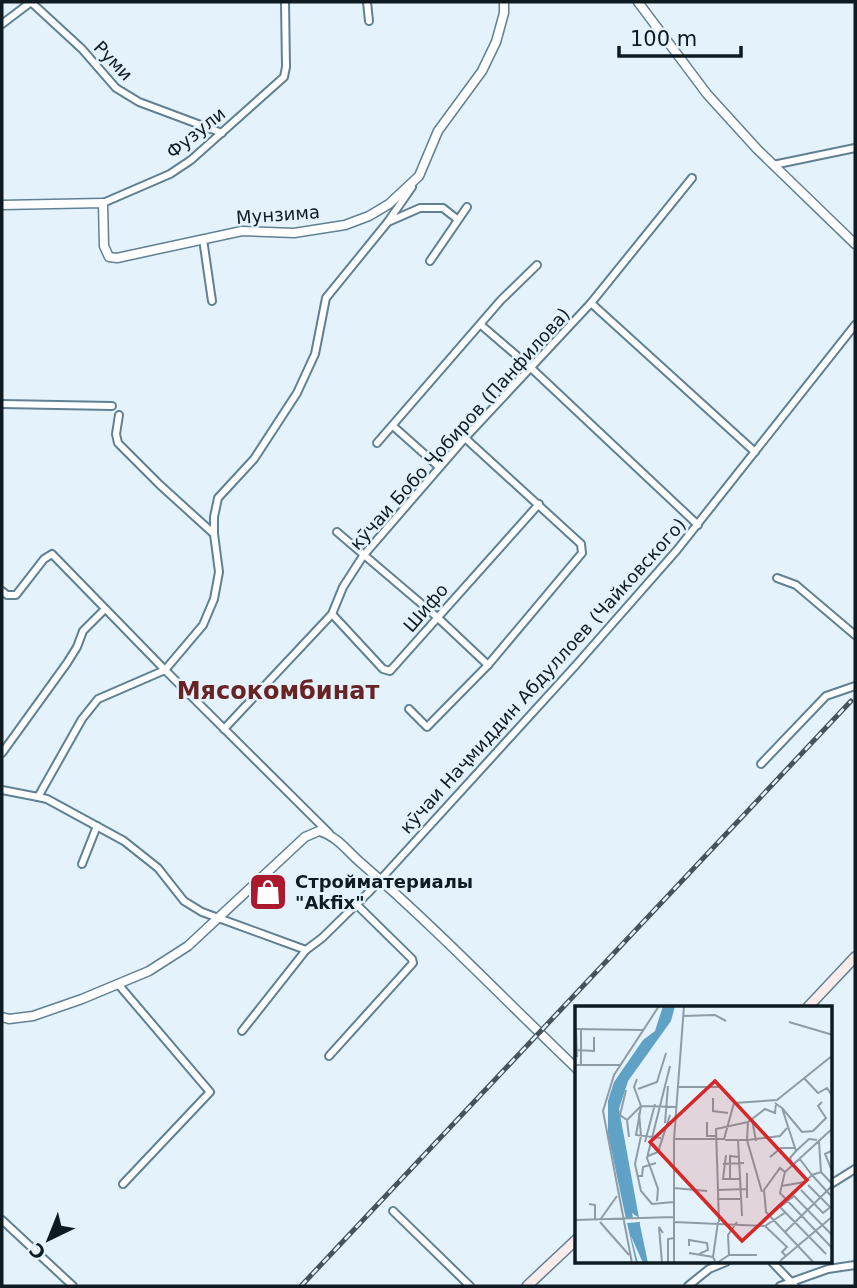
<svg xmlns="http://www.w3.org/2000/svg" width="857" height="1288" font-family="'DejaVu Sans',sans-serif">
	<rect width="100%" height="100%" fill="#e4f2fb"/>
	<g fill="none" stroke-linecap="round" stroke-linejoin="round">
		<defs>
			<g id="minor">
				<path d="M367,2L369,21"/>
				<path d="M2,24L31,2L82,49L116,88L139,102L222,133"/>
				<path d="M773,165L855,148"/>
				<path d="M103,203L170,174L191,160L284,77L286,67L285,2"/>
				<path d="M388,222L420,208H443L457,219"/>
				<path d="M203,239L212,301"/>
				<path d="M430,261L467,207"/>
				<path d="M591,303L755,452"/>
				<path d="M481,325L530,367L698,525"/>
				<path d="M2,404L112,406"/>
				<path d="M119,415L116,434L118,443L160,485L214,534"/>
				<path d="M393,426L439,467"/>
				<path d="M377,443L501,300L537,265"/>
				<path d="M337,532L437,617L488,665"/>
				<path d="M777,578L796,585L855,635"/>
				<path d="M2,591L7,595H16L44,559L52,554L165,670L203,625L214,599L219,572L214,534V517L218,498L254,459L297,393L315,354L326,298L387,223L412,187"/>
				<path d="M332,614L383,669L390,671L539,504"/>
				<path d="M409,709L427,727L488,665L582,553L581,544L465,438"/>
				<path d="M224,729L332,614L343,587L363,556L465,438L591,303L692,178"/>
				<path d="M2,753L67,663L77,647L83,631L105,609"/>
				<path d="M761,764L826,696L855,686"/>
				<path d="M2,790L38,797L82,719L98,699L165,670L329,833"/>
				<path d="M38,797L47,799L124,841L158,868L184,901L202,912L306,950L322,938L370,891L576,665L677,550L855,325"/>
				<path d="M82,864L97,826"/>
				<path d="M118,984L210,1092L123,1184"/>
				<path d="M242,1031L306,950"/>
				<path d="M329,1056L413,963L412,959L356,904"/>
				<path d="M831,1184L855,1169"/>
				<path d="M393,1211L470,1286"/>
				<path d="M2,1220L73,1286"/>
				<path d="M772,1262L795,1286"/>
				<path d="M688,1286L709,1269L726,1262"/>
				<path d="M780,1286L828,1269L855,1265"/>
			</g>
			<g id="tertiary">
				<path d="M638,2L707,94L757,149L855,244"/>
				<path d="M2,205L103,203L104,246L109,257L117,258L242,231L294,233L345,225L369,216L389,204L419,176L438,131L482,71L496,42L504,13V2"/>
				<path d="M2,1017L9,1019L33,1016L82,999L149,971L188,946L305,837L319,831C337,836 347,851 361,863C436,928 505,1000 577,1069"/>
			</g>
			<g id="secondary">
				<path d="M807,1008L855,957"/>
				<path d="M527,1286L577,1239"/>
			</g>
		</defs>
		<use href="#minor" stroke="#608093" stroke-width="10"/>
		<use href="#tertiary" stroke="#608093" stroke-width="11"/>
		<use href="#secondary" stroke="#608093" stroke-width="12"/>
		<use href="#minor" stroke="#fff" stroke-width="6"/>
		<use href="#tertiary" stroke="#fff" stroke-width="8"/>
		<use href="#secondary" stroke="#fbeceb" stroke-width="9"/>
		<defs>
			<path id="rail" d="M301,1286L851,701"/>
		</defs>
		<use href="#rail" stroke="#46535b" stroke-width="5"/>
		<use href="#rail" stroke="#e4f2fb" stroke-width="2.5" stroke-dasharray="8" stroke-linecap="butt"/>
	</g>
	<defs>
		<symbol id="shop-square" viewBox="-11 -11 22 22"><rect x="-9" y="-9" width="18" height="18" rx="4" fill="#ad192c" stroke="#e4f2fb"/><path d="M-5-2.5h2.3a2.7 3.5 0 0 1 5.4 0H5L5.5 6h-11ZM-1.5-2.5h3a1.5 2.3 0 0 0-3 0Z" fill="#fff"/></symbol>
	</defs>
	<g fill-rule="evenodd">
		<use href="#shop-square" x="246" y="870" width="44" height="44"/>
	</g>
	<g text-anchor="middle" stroke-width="5" stroke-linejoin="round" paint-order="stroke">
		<g font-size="18" fill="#0e1b23" stroke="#e4f2fb">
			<text transform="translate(113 61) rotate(46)" y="6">Руми</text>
			<text transform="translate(196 133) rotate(-39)" y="6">Фузули</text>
			<text transform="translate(278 215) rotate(-4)" y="6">Мунзима</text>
			<text transform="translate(460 429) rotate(-48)" y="6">кӯчаи Бобо Ҷобиров (Панфилова)</text>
			<text transform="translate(426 608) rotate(-49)" y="6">Шифо</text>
			<text transform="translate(543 676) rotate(-48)" y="6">кӯчаи Наҷмиддин Абдуллоев (Чайковского)</text>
		</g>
		<g font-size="18" font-weight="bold" fill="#0e1b23" stroke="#e4f2fb" text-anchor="start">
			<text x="295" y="888">Стройматериалы<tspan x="295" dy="21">"Akfix"</tspan></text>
		</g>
		<g font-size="24" font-weight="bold" fill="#682325" stroke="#e4f2fb">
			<text x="278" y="699">Мясокомбинат</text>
		</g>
	</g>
	<g transform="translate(575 1006)">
		<rect width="257" height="257" fill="#e4f2fb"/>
		<path d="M88,0H100L96,15L53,75L44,103L64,212L57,207L58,212L51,213L33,128V95L39,76L68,34L80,25ZM65,216V219L73,257H68L56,230L63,257H61L52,217Z" fill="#60a1c6"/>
		<path fill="none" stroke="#8e9ca5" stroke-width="2" d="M108,10L140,9L151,15M214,16L258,29M0,23L68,24M1,23L2,51M2,44L19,45V31M0,59H46M6,59V23M229,72L243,87L252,82L258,91M103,81H148M63,83L82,76L91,47M51,84L45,109L52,114M138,92V105L153,107M200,97L207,102L221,145L215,152L217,158M207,102L227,126L238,125L251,112L243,100L247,96M64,107L66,130L60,158L66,185L77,198L99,196M177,113L181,135M132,116V130H141M90,117L93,80M258,122L210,166L205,187L258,243M54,131L52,114L66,100L59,81L62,73M86,132L61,129L66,100L101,101M99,133H149L159,97L202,94L258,49M150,134H172L173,116L190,103L200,107L201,97M163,134L167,210M70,136L80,98M244,136L246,166L258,179M258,144L250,148L258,167M221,145L234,133L242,134M151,149L148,173H166M73,150L83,146L95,109M195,151L206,142H220M224,152L237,169L246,166M148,158L169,157M210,166L205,162L189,184L191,206L239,257M172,167V192M62,170H67L68,161L81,157M155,174V150L163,151M233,179L255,201M206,180L230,176L237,169L258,192M99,182L132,185M142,184L172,183M226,184L248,207L258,199M187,186L172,134L205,130L212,122M142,193H165M82,195L83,183L72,152L95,60M14,198L20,199V214M203,199L251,248M205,201L219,190L258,230M0,214L99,211M25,214L42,190M25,216L54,249M99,216L190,220L211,206M144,216L141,123L173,116M190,220L212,241L207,246L211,250M210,226L258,179M114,240V234L132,237L133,244L124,248M114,247L138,251L141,257M154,249L153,229L162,216M138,251L143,216M205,255L258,210M57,257L28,105L39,69L84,0M87,257L84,221L88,227M93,257V233L99,232M99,257V133L109,0M142,257L154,249H182"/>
		<path fill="#d62828" fill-opacity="0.15" stroke="#d62828" stroke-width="3.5" d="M140,75L232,174L167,235L75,136Z"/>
		<rect width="257" height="257" fill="none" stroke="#0e1b23" stroke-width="3.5"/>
	</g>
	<rect width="857" height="1288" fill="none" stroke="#0e1b23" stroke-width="7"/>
	<g transform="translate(49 1239) rotate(223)" stroke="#e4f2fb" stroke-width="5" paint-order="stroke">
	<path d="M0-5L12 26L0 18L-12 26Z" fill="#0e1b23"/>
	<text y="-10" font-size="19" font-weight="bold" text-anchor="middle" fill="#0e1b23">С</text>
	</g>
	<path d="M619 46v10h122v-10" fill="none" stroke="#0e1b23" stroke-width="3.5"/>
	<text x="630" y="46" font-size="21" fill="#0e1b23" stroke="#e4f2fb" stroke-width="5" paint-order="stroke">100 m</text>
</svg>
